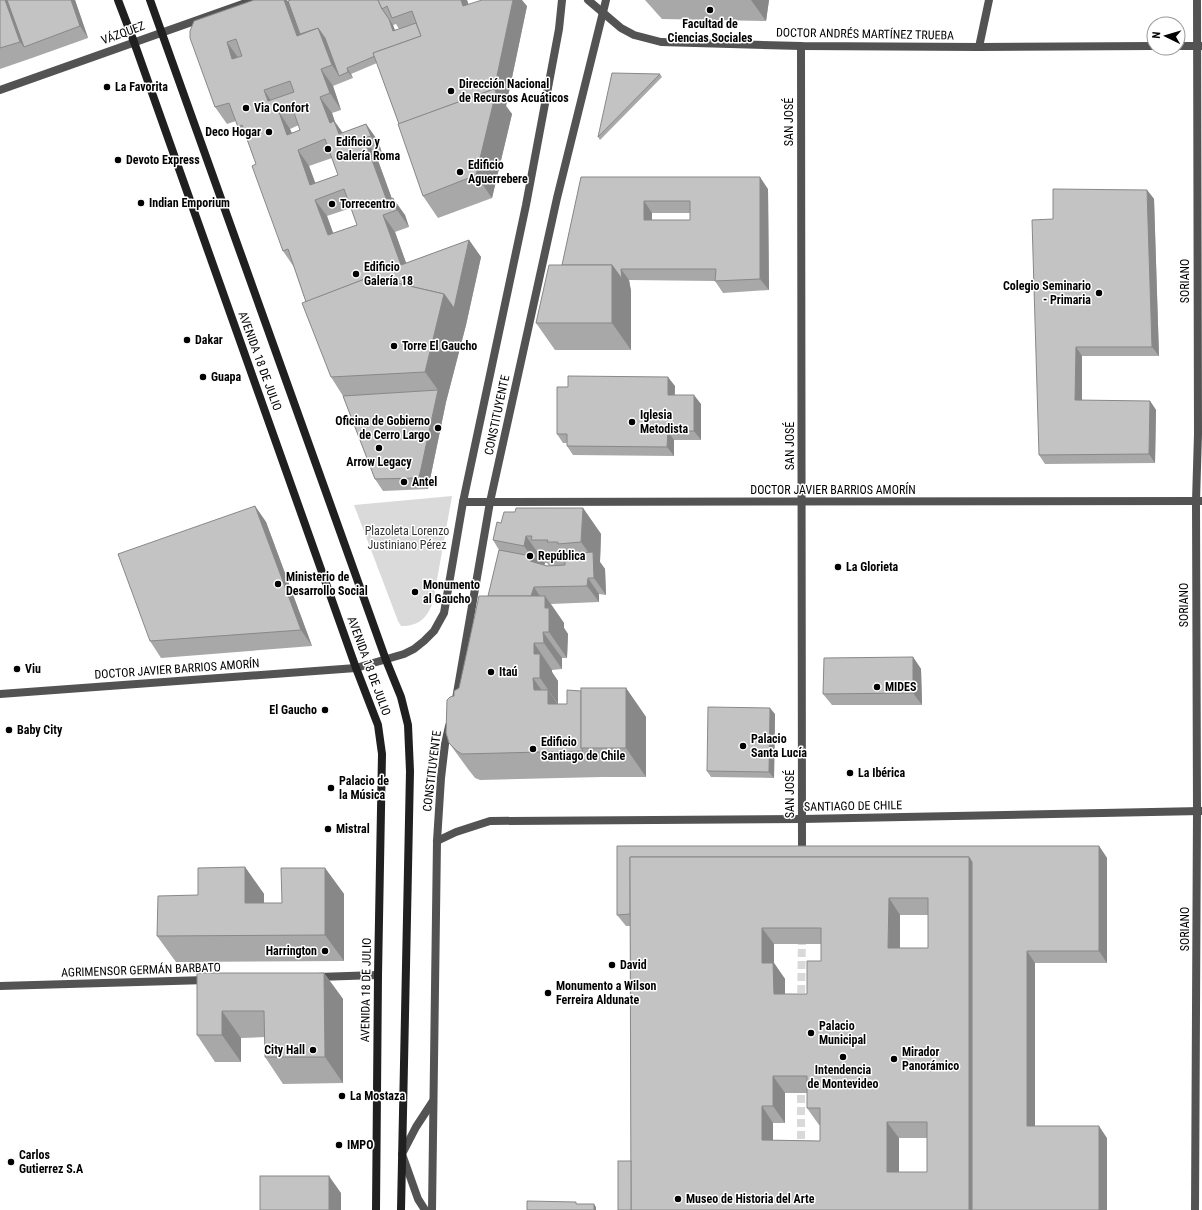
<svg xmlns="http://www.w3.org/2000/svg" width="1202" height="1210" font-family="'Roboto Condensed',sans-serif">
	<rect width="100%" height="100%" fill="#fff"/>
	<path fill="#dadada" d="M452,496L433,602C427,618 419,626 401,626L398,621L354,505Z"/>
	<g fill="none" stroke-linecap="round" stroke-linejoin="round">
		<g stroke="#d9d9d9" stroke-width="8" stroke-dasharray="8 4" stroke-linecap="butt">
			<path d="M801,1005L802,935"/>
			<path d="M801,1151V1083"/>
		</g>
		<g stroke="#535353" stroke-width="8">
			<path d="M317,977L378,975"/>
			<path d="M0,986L207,980"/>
		</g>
		<g stroke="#535353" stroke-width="8">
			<path d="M588,0L621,28L634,35L661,42L801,46L979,47L1154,46"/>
			<path d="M801,46L802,846"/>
			<path d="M1178,46H1201"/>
			<path d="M979,47L989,0"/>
			<path d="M0,90L254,0"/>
			<path d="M463,502L1202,501"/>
			<path d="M0,694L356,668"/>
			<path d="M437,841L456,832L490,821L802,819L1201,811"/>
			<path d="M1195,1210L1197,811L1196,501L1198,434L1197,0"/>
		</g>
		<g stroke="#535353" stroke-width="8">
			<path d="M356,668L404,654L414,649L424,641L434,631L444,613L463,502L526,205L559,29L562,0"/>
			<path d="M456,699L490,502L557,198L606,0"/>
			<path d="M425,1210L418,1199L402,1154L416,1127L433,1101"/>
			<path d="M432,1210L437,841L441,778L445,744L449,726"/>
		</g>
		<g stroke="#202020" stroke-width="8">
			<path d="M118,0L134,42L356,668L378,725L382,754L378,975L376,1210"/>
			<path d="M150,0L386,660L401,697L408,725L410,771L401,1210"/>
		</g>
	</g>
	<g fill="#a8a8a8" fill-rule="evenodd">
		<path d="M0,0H75L88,38L32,58L0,69Z"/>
		<path d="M467,0L468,4L527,6L506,106L512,114L492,198L438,218L423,196L399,124L377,63L351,74L353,78L333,86L341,110L332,113L335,122L343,133L366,124L378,141L382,153L376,155L392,199L405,215L409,227L395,232L406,263L469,240L481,257L466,325L446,402L428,489L383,491L375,479L343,396L331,377L306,302L294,267L283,251L256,164L247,140L238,127L236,121L227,124L215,107L190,31L288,1ZM396,24L399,29L395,30L393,25ZM299,125L300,130L292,133L290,129ZM332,158L338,175L315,183L309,166ZM351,208L357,225L333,233L327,216Z"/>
		<path d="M645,0H769L766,21L662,19Z"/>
		<path d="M660,74L662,77L600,140L598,137Z"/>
		<path d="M581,177L768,189L769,290L723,293L715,281L629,280L631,291V350H555L536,323L562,265ZM652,213H690V220H652Z"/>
		<path d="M1147,190L1154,199L1159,356H1082V401H1150L1156,410L1155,463L1045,464L1039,455L1053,219Z"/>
		<path d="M675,386V395L701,404V440H674V456L573,455L567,446V443H563L557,434L568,387Z"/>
		<path d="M255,506L266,522L312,646L161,658L150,641Z"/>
		<path d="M583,508L601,534L600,562L605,569L606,595L599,594V602L551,604L564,623V628L568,634L567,658H562V669L552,670V672L558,681V704H567L581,691L626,688L646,717V777H602L480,780L475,778L468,769L449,743L454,696L459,688L488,596L499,550L493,540L501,523L515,512ZM545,563H547L549,566L544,565Z"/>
		<path d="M913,657L921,669L922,705H832L823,694Z"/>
		<path d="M775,714L774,778L711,777L707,771Z"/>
		<path d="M1099,846L1107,858V963H1035V1126L1107,1138V1210L631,1161L630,926H626L617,915ZM900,915H928V948H900ZM774,944H821V961L807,994H785V979L774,963ZM785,1093H807V1108L819,1125H820V1141L773,1140V1123H785ZM899,1138H927V1172H899Z"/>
		<path d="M245,867L264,894V903H282L325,868L344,894V961L176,962L157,936L198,895Z"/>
		<path d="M197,973H324L343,999V1083L283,1084L265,1057V1037L241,1038V1062H215L197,1035Z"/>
	</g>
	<g fill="#888">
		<path d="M5,0H8L24,47L20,42Z"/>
		<path d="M71,0H75L88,38L80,26Z"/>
		<path d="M284,0H287L292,7L306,45L297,36Z"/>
		<path d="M461,0H467L475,23L463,6Z"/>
		<path d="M513,0H522L527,6L506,106L512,114L492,198L476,175Z"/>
		<path d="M751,0H769L766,21Z"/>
		<path d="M389,19L393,25L397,37L393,31Z"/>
		<path d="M318,28L330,45L339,76L332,65Z"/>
		<path d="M227,42L239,59H232Z"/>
		<path d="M347,68L351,74L353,78L348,72Z"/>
		<path d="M321,69L333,86L341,110L330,93Z"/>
		<path d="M264,90L275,107L268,101Z"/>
		<path d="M320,97L332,113L335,122L346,138L351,151L330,123Z"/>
		<path d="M279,112L290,129L298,150L309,166L321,198L310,185L287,135Z"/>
		<path d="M366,124L378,141L382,153L371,136Z"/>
		<path d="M364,138L376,155L396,210L387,201Z"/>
		<path d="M760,177L768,189L769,290L760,279Z"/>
		<path d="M1147,190L1154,199L1159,356L1152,347Z"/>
		<path d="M393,198L405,215L409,227L397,210Z"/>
		<path d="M315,200L327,216L340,252L328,235Z"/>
		<path d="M644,201L652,213V232L644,220Z"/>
		<path d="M383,215L395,232L413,282L401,265Z"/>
		<path d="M469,240L481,257L466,325L446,402L428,489L419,478L438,390L425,372L444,294Z"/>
		<path d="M612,265L621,269L629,280L631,291V350L612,323Z"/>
		<path d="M1076,347L1082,356V410L1075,400Z"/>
		<path d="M668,377L675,386L674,404L668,395Z"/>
		<path d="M694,395L701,404V440L694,431Z"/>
		<path d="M1150,401L1156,410L1155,463L1149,454Z"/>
		<path d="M668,431L674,440V456L667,447Z"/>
		<path d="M255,506L266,522L312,646L301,630Z"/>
		<path d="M583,508L601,534L600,562L605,569L606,595L594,578V560L581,542Z"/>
		<path d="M526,536L545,563L541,578L530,561L531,556L524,546Z"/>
		<path d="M588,578L599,594V602L587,586Z"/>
		<path d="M534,587L545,604V596L564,623V628L568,634L567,658L549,632L528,606Z"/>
		<path d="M543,632L562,658V669L544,643Z"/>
		<path d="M534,643L552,670V672L558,681V704L540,678L534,654Z"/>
		<path d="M913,657L921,669L922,705L913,693Z"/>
		<path d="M533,678L548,699V690L566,717L567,731L534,690Z"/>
		<path d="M626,688L646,717V777L626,748Z"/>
		<path d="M770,708L775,714L774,778L769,772Z"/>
		<path d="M1099,846L1107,858V963L1099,951Z"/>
		<path d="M969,857L980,874V1210H969Z"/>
		<path d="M245,867L264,894V929L245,903Z"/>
		<path d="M325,868L344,894V961L325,935Z"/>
		<path d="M889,898L900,915V965L888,948Z"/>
		<path d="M762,928L774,944V963L785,979V1011L774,994L762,963Z"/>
		<path d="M1027,951L1035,963V1138L1027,1126Z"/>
		<path d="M324,973L343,999V1083L325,1057Z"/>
		<path d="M222,1011L241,1038V1062L222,1035Z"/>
		<path d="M773,1076L785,1093V1123L773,1106Z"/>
		<path d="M762,1106L773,1123V1157L762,1140Z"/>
		<path d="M887,1122L899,1138V1189L887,1172Z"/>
		<path d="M1099,1126L1107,1138V1210H1099Z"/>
		<path d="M329,1176L341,1193V1210H329Z"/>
		<path d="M594,1204L596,1207V1210H594Z"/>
	</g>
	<g fill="#c3c3c3" stroke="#888" fill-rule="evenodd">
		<path d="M0,0H5L20,42L0,48Z"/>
		<path d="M7,0H71L80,26L24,47Z"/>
		<path d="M254,0H284L297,36L318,28L332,65L321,69L330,93L320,97L330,123L334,121L339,134L366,124L371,136L364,138L387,201L393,198L397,210L383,215L401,265L469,240L454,308L444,294L370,277L306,302L288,249L283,251L252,166L256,164L242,125L238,127L229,103L215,107L190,38V31L194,21ZM236,39L242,56L232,59L227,42ZM290,81L294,92L268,101L264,90ZM292,107L300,130L287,135L279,112ZM325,139L338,175L310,185L298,150ZM344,189L357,225L328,235L315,200Z"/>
		<path d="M291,0H378L382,9L389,19L393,31L416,23L421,36L373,53L375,56L347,68L348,72L339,76L325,38L318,28L300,34L288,1Z"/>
		<path d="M378,0H461L463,6L482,0H513L494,90V89L399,124L373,53L421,36L412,11L392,18L387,6L382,9Z"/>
		<path d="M612,73L660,74L598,137Z"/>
		<path d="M494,89L496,92L476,175L423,196L398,124Z"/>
		<path d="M581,177H760V279L715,281L716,269H621L622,279L612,265H562ZM644,201H690V220H644Z"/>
		<path d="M1053,189L1147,190L1152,347H1076L1075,400L1150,401L1149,454L1039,455L1032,220L1053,219Z"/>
		<path d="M549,265H612V323H536Z"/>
		<path d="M370,277L444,294L425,372L331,377L302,303Z"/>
		<path d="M568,376L668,377V395H694V431H668L667,447L567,446V434H557V387H568Z"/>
		<path d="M438,390L419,478L375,479L343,396Z"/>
		<path d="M255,506L301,630L150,641L118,554Z"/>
		<path d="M516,508H583L581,542L558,544V542H547L548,540H531L532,536H526L524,546L493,540L497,522L501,523L504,512H515Z"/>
		<path d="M499,550L531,556L530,561L547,566L565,565V554L593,552L594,578H588L587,586L534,587L531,596H488Z"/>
		<path d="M479,596H545V608H549V632H543L544,643H534V654H540V678H533L534,690H548V704H567V690L581,691V748L583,751L462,754L457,751L449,743L446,733L447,700L450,697L454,696V691L459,688Z"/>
		<path d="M913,657V693L823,694L824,658Z"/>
		<rect x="581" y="688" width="45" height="60"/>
		<path d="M708,707L770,708L769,772L707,771Z"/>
		<path d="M617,846H1099V951H1027V1126H1099V1210H972V862L969,857H630V914L617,915Z"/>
		<path d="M630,857H969V1210H631ZM889,898H928V948H888ZM762,928H821V961H807V994H774L773,963H762ZM773,1076H807V1108H820V1141L762,1140V1106H773ZM887,1122H927V1172H887Z"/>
		<path d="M245,867V903H282L281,868H325V935L157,936L158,896L198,895V868Z"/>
		<path d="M197,973H324L325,1057H265L264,1011H222V1035H197Z"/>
		<rect x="618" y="1161" width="13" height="49"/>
		<rect x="260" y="1176" width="69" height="34"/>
		<path d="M527,1201L576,1202V1204H594V1210H527Z"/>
	</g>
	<g fill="#000" stroke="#fff" stroke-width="1.5">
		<circle cx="710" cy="10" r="4"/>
		<circle cx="107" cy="87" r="4"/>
		<circle cx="451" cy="91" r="4"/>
		<circle cx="246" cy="108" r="4"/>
		<circle cx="269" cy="132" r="4"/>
		<circle cx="328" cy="149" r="4"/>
		<circle cx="118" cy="160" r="4"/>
		<circle cx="460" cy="172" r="4"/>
		<circle cx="141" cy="203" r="4"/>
		<circle cx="332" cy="204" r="4"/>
		<circle cx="356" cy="274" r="4"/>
		<circle cx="1099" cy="293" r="4"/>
		<circle cx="187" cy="340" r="4"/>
		<circle cx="394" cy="346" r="4"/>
		<circle cx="203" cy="377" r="4"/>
		<circle cx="632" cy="422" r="4"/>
		<circle cx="438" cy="428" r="4"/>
		<circle cx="379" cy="448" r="4"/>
		<circle cx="404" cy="482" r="4"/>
		<circle cx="530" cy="556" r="4"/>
		<circle cx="838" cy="567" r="4"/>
		<circle cx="278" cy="584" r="4"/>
		<circle cx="415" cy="592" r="4"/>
		<circle cx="17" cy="669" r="4"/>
		<circle cx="491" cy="672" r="4"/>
		<circle cx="877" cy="687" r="4"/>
		<circle cx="325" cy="710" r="4"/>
		<circle cx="9" cy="730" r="4"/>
		<circle cx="743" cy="746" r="4"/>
		<circle cx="533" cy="749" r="4"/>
		<circle cx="850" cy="773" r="4"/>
		<circle cx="331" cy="788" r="4"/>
		<circle cx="328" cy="829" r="4"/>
		<circle cx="325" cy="951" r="4"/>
		<circle cx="612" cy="965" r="4"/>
		<circle cx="548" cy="993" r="4"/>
		<circle cx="811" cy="1033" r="4"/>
		<circle cx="313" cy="1050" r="4"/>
		<circle cx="843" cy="1057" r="4"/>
		<circle cx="894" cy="1059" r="4"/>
		<circle cx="342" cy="1096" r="4"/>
		<circle cx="339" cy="1145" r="4"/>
		<circle cx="11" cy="1162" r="4"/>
		<circle cx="678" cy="1199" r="4"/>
	</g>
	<g text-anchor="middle" stroke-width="3" stroke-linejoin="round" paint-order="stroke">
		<g font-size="12" font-weight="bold" fill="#000" stroke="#fff" text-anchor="start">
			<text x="710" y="28" text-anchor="middle">Facultad de<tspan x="710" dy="14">Ciencias Sociales</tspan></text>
			<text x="459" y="88">Dirección Nacional<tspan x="459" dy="14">de Recursos Acuáticos</tspan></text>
			<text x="115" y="91">La Favorita</text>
			<text x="254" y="112">Via Confort</text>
			<text x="261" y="136" text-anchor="end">Deco Hogar</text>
			<text x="336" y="146">Edificio y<tspan x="336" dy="14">Galería Roma</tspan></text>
			<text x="126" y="164">Devoto Express</text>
			<text x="468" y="169">Edificio<tspan x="468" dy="14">Aguerrebere</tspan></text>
			<text x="149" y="207">Indian Emporium</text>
			<text x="340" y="208">Torrecentro</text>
			<text x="364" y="271">Edificio<tspan x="364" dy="14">Galería 18</tspan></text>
			<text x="1091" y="290" text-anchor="end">Colegio Seminario<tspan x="1091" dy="14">- Primaria</tspan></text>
			<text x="195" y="344">Dakar</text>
			<text x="402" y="350">Torre El Gaucho</text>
			<text x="211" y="381">Guapa</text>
			<text x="640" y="419">Iglesia<tspan x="640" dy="14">Metodista</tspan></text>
			<text x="430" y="425" text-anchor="end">Oficina de Gobierno<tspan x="430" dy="14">de Cerro Largo</tspan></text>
			<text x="379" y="466" text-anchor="middle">Arrow Legacy</text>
			<text x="412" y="486">Antel</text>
			<text x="538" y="560">República</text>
			<text x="846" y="571">La Glorieta</text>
			<text x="286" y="581">Ministerio de<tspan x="286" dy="14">Desarrollo Social</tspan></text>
			<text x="423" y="589">Monumento<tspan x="423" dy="14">al Gaucho</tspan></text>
			<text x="25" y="673">Viu</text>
			<text x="499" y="676">Itaú</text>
			<text x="885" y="691">MIDES</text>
			<text x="317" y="714" text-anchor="end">El Gaucho</text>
			<text x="17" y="734">Baby City</text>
			<text x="751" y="743">Palacio<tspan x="751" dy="14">Santa Lucía</tspan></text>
			<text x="541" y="746">Edificio<tspan x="541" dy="14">Santiago de Chile</tspan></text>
			<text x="858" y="777">La Ibérica</text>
			<text x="339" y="785">Palacio de<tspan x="339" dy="14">la Música</tspan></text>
			<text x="336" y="833">Mistral</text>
			<text x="317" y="955" text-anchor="end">Harrington</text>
			<text x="620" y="969">David</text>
			<text x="556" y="990">Monumento a Wilson<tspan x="556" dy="14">Ferreira Aldunate</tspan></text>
			<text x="819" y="1030">Palacio<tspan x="819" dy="14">Municipal</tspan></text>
			<text x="305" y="1054" text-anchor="end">City Hall</text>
			<text x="902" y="1056">Mirador<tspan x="902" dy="14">Panorámico</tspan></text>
			<text x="843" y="1074" text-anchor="middle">Intendencia<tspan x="843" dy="14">de Montevideo</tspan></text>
			<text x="350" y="1100">La Mostaza</text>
			<text x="347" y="1149">IMPO</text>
			<text x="19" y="1159">Carlos<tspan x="19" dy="14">Gutierrez S.A</tspan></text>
			<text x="686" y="1203">Museo de Historia del Arte</text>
		</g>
		<g font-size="12" fill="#000" stroke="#fff">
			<text transform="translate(123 33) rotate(-20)" y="4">VÁZQUEZ</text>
			<text transform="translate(865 34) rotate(1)" y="4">DOCTOR ANDRÉS MARTÍNEZ TRUEBA</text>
			<text transform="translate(789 122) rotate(-90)" y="4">SAN JOSÉ</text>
			<text transform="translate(1185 281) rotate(-90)" y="4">SORIANO</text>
			<text transform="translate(260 361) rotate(70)" y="4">AVENIDA 18 DE JULIO</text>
			<text transform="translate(497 415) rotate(-78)" y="4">CONSTITUYENTE</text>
			<text transform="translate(790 446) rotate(-90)" y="4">SAN JOSÉ</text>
			<text x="833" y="494">DOCTOR JAVIER BARRIOS AMORÍN</text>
			<text transform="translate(1184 605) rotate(-90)" y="4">SORIANO</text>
			<text transform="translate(369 666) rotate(70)" y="4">AVENIDA 18 DE JULIO</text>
			<text transform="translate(177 669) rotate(-4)" y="4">DOCTOR JAVIER BARRIOS AMORÍN</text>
			<text transform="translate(432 771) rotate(-83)" y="4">CONSTITUYENTE</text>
			<text transform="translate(790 794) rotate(-90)" y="4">SAN JOSÉ</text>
			<text transform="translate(853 806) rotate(-1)" y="4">SANTIAGO DE CHILE</text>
			<text transform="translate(1185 929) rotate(-90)" y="4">SORIANO</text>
			<text transform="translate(141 970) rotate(-2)" y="4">AGRIMENSOR GERMÁN BARBATO</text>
			<text transform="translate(366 990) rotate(-89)" y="4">AVENIDA 18 DE JULIO</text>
		</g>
		<g font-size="12" fill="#313131" stroke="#fff">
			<text x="407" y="535">Plazoleta Lorenzo<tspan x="407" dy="14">Justiniano Pérez</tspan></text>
		</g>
	</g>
	<g transform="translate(1166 36) rotate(275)"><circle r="19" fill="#ffffff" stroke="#999999"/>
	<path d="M0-3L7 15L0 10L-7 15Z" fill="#000000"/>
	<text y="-6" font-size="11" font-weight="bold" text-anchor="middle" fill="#000000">N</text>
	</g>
</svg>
